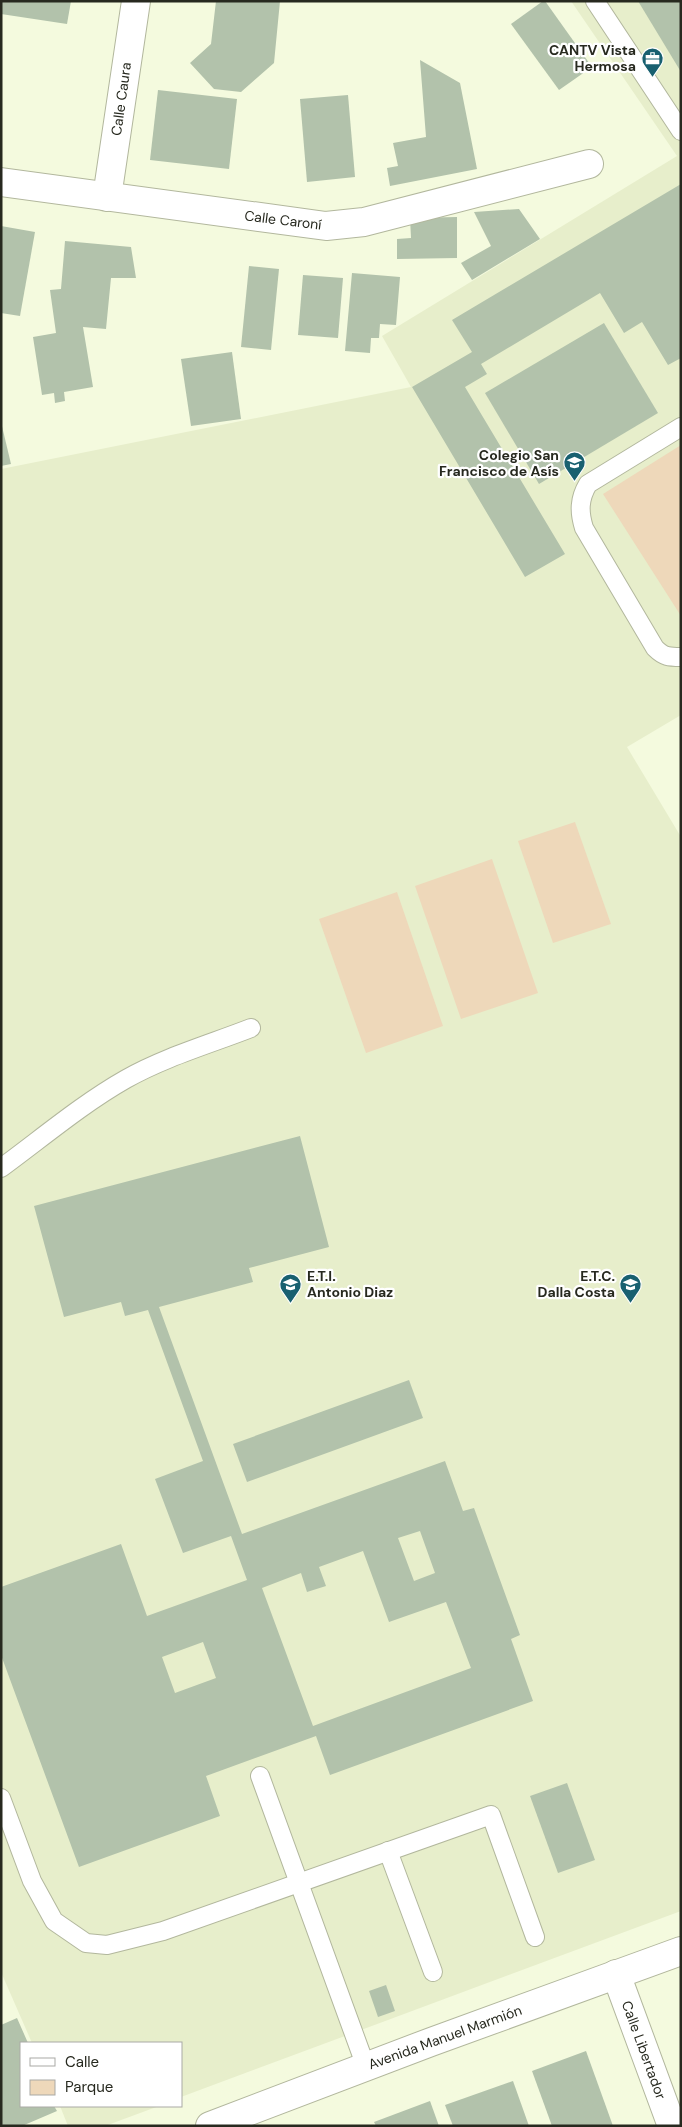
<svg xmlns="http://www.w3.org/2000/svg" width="682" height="2127" font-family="'DM Sans',sans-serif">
	<rect width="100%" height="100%" fill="#f4fade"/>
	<g fill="#e7eecb">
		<path d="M571,1H681V715L627,747L681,837V1911L181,2097V2043H32L1,1972V469L411,387L382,336L677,156Z"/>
		<path d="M60,2106H159L105,2126H68Z"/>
	</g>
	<g fill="#eed8ba">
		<path d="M681,445V616L603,494Z"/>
		<path d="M575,822L611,924L553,943L518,841Z"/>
		<path d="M492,859L538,993L461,1019L415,886Z"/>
		<path d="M397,892L443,1026L366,1053L319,919Z"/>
	</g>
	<g fill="#b2c2ab" fill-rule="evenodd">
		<path d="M1,1H71L67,24L1,14Z"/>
		<path d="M216,1H280L274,63L241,92L214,89L190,63L211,44Z"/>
		<path d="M543,1H545L592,67L559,90L511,24Z"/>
		<path d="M638,1H681V72Z"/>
		<path d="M420,60L460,83L477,169L390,186L387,168L398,166L393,143L426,137Z"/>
		<path d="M158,90L237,99L229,169L150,160Z"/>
		<path d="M348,95L355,177L307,182L300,99Z"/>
		<path d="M681,184V358L668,365L642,322L624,333L600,293L481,364L487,374L465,387L565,554L525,577L412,387L472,352L452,320Z"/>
		<path d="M519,209L540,239L472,280L461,263L491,246L474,212Z"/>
		<path d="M457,217V258L397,259V239L411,238L410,218Z"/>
		<path d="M1,226L35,232L20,316L1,313Z"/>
		<path d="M65,241L131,247L136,278H111L106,329L83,327L93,387L64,392L65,401L55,403L54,393L42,395L33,337L56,333L50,290L61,289Z"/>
		<path d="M249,266L279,269L271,350L241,347Z"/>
		<path d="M352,273L400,277L396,325L380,324L379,338H371L370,353L345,351Z"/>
		<path d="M303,275L343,278L338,338L298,335Z"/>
		<path d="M604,323L658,413L539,484L485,393Z"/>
		<path d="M232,352L241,419L191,426L181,359Z"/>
		<path d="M1,422L11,464L1,466Z"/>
		<path d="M300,1136L329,1247L249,1268L253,1282L159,1307L242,1534L445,1461L463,1511L474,1508L520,1635L511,1639L533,1701L330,1775L316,1736L206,1776L220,1816L79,1867L1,1655V1587L121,1544L147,1616L247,1580L231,1536L183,1553L155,1479L203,1461L148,1310L125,1316L121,1302L64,1317L34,1206ZM420,1531L435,1573L414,1581L398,1538ZM363,1551L389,1622L446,1602L471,1668L313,1726L262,1588L301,1573L307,1592L326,1586L319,1567ZM203,1642L216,1678L175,1693L162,1657Z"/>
		<path d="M409,1380L423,1418L247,1482L233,1444Z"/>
		<path d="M567,1783L595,1860L558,1873L530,1796Z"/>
		<path d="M386,1985L395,2011L378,2017L369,1991Z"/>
		<path d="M17,2018L28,2043H21V2106H54L57,2111L22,2126H3L1,2122V2025Z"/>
		<path d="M586,2051L613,2126H552L532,2071Z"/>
		<path d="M513,2081L529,2126H453L445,2105Z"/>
		<path d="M430,2101L439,2126H376L374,2122Z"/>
	</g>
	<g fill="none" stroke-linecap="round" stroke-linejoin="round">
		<defs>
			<g id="lane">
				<path d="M595,1L681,131"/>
				<path d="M681,427L588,484C579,499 579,512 584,528L655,648C664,657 669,657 681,657"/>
				<path d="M1,1168C42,1138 82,1104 126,1079C165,1057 210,1044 251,1028"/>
				<path d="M260,1776L366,2067"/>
				<path d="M1,1798L32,1881L54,1921L86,1943L107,1945L163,1931L491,1815L535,1937"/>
				<path d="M388,1851L433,1972"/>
			</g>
			<g id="street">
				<path d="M1,182L326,226L364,222L589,164"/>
				<path d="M107,197L136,1"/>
				<path d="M616,1974L672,2126"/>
				<path d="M210,2126L431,2042L681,1951"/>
			</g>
		</defs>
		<use href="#lane" stroke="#b2b79d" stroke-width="20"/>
		<use href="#street" stroke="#b2b79d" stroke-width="30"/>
		<use href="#lane" stroke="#fff" stroke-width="18"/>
		<use href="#street" stroke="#fff" stroke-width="28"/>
	</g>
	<defs>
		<symbol id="office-pin" viewBox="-11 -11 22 30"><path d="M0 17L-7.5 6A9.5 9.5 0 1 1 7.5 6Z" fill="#186070" stroke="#fff"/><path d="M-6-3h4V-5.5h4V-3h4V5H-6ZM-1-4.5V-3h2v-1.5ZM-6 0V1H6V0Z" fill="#fff"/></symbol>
		<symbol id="school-pin" viewBox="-11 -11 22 30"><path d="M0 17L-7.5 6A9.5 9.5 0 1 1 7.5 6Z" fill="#186070" stroke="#fff"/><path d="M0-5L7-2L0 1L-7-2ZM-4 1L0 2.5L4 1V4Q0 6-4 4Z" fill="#fff"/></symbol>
		<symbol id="university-pin" viewBox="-11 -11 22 30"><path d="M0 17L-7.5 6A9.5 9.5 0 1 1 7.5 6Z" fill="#186070" stroke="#fff"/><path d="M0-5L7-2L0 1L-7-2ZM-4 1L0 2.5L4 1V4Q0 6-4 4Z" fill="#fff"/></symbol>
	</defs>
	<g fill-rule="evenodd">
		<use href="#office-pin" x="640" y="46" width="25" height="34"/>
		<use href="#school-pin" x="562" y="450" width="25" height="34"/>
		<use href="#university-pin" x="278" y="1272" width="25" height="34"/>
		<use href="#university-pin" x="618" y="1272" width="25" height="34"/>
	</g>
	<g text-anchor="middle" stroke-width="4.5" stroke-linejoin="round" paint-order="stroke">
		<g font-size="14" font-weight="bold" fill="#27291f" stroke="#fff" text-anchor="end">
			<text x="636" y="55">CANTV Vista<tspan x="636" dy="16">Hermosa</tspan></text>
			<text x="559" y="460">Colegio San<tspan x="559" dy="16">Francisco de Asís</tspan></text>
			<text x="307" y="1281" text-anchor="start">E.T.I.<tspan x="307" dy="16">Antonio Diaz</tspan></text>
			<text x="615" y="1281">E.T.C.<tspan x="615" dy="16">Dalla Costa</tspan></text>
		</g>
		<g font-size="14" fill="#27291f" stroke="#fff">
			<text transform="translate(121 99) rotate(-82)" y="5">Calle Caura</text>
			<text transform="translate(283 220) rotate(7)" y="5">Calle Caroní</text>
			<text transform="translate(445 2037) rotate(-20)" y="5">Avenida Manuel Marmión</text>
			<text transform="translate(644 2050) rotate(70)" y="5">Calle Libertador</text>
		</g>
	</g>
	<rect width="682" height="2127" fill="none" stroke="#27291f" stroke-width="5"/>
	<rect x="20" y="2042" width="162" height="65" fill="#ffffff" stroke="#a9a9a5"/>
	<rect x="30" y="2058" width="25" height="8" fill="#ffffff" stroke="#a9a9a5"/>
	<text x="65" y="2067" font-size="15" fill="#27291f">Calle</text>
	<rect x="30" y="2080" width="25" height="15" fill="#eed8ba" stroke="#a9a9a5"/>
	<text x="65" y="2092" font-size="15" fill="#27291f">Parque</text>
</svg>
